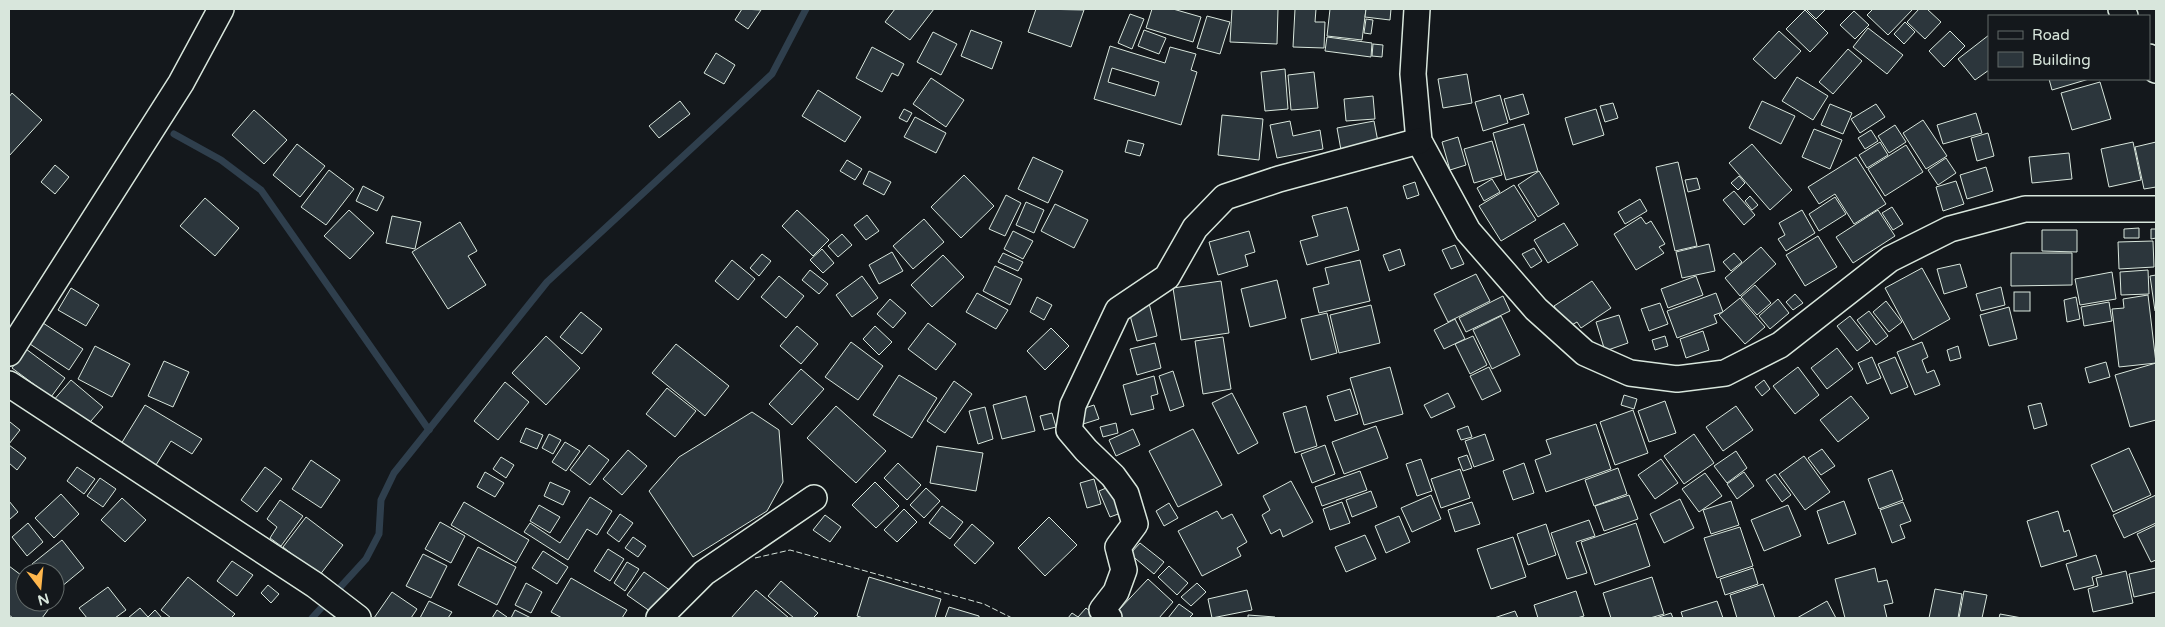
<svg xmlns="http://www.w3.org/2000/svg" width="2165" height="627" font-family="'Varela Round',sans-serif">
	<rect width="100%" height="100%" fill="#14181c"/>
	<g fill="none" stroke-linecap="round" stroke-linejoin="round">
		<g stroke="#2f3f4d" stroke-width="7">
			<path d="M174,134L221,160L261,190L429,430"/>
			<path d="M312,618L366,559L379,534L381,500L394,473L547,282L772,74L806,9"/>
		</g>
	</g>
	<g fill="#2c363c" stroke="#d8e6dc" fill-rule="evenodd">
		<path d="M742,9L761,10L748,29L735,20Z"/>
		<path d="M895,9H934L910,40L885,22Z"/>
		<path d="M1036,9L1084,10L1071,47L1028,32Z"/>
		<path d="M1152,9H1173L1201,17L1193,42L1146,28Z"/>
		<path d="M1232,9H1278L1277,44L1230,42Z"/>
		<path d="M1295,9H1316L1315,22H1325L1324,48L1293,47Z"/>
		<path d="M1330,9H1366L1362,40L1327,36Z"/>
		<path d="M1366,9H1391L1390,20L1365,17Z"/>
		<path d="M1806,9H1824L1825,10L1816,19Z"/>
		<path d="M1873,9H1913L1888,35L1867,15Z"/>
		<path d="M1919,9H1927L1941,22L1925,39L1907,22Z"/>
		<path d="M1805,10L1828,33L1810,52L1786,29Z"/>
		<path d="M1854,11L1869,25L1855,39L1840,25Z"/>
		<path d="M1130,14L1144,19L1132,49L1118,43Z"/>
		<path d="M1207,16L1230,22L1220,54L1197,48Z"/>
		<path d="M1366,19L1373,20L1371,34L1364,33Z"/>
		<path d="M1905,22L1915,32L1904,44L1894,34Z"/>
		<path d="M1868,28L1903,55L1887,74L1853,47Z"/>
		<path d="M971,30L1002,42L992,69L961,56Z"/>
		<path d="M1144,30L1166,38L1159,54L1138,46Z"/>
		<path d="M1779,31L1801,51L1775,79L1753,59Z"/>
		<path d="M1950,31L1965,46L1944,67L1929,51Z"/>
		<path d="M933,32L957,44L941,75L917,62Z"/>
		<path d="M1989,35V70L1975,80L1958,59Z"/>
		<path d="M1327,37L1372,43L1371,57L1325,51Z"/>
		<path d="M1373,44L1383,45L1382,57L1372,56Z"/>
		<path d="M1110,46L1165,63L1170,47L1196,54L1191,70L1197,72L1181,125L1094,99ZM1112,68L1159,82L1155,96L1108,82Z"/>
		<path d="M872,47L904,64L898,76L892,73L882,92L856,78Z"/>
		<path d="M1848,49L1862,61L1833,94L1819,82Z"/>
		<path d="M716,53L735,65L724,84L704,73Z"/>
		<path d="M1285,69L1288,109L1265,111L1261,72Z"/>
		<path d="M1314,72L1318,108L1291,110L1288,75Z"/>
		<path d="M1467,74L1472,103L1443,108L1438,79Z"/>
		<path d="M1797,77L1828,96L1813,120L1782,101Z"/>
		<path d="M931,78L964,100L946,127L913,104Z"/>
		<path d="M2049,79H2089L2052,90Z"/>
		<path d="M2100,82L2111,119L2072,130L2061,93Z"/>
		<path d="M818,90L861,117L845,142L802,116Z"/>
		<path d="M12,93L42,120L9,156V97Z"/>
		<path d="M1523,94L1529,114L1510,120L1504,99Z"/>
		<path d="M1500,95L1508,123L1483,131L1475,102Z"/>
		<path d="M1373,96L1375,119L1346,121L1344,99Z"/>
		<path d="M680,101L690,114L659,138L649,126Z"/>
		<path d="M1762,101L1795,116L1781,144L1749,128Z"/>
		<path d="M1613,103L1618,118L1605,122L1600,106Z"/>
		<path d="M1830,104L1852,113L1843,134L1821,125Z"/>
		<path d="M1876,104L1885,117L1860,133L1851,119Z"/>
		<path d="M904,109L912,113L907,122L899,118Z"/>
		<path d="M1596,109L1604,135L1573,145L1565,118Z"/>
		<path d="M254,110L287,140L264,164L232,135Z"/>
		<path d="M1976,113L1982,133L1943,144L1937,125Z"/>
		<path d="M1222,115L1263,119L1259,160L1218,155Z"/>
		<path d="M915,117L946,133L936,153L904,137Z"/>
		<path d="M1923,120L1947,156L1926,169L1903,133Z"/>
		<path d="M1290,121L1293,136L1320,130L1323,149L1277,158L1270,125Z"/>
		<path d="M1374,121L1378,142L1341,150L1337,128Z"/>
		<path d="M1524,124L1538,171L1506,180L1493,133Z"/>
		<path d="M1895,125L1906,142L1889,153L1878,136Z"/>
		<path d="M1814,129L1842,140L1830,169L1802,157Z"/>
		<path d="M1871,130L1878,141L1865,149L1858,138Z"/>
		<path d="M1988,133L1994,156L1977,161L1971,138Z"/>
		<path d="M1458,137L1466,165L1450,170L1442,142Z"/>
		<path d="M1128,140L1144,144L1140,156L1125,152Z"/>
		<path d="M1492,141L1502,175L1474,183L1464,149Z"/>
		<path d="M1880,142L1888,155L1867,168L1859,155Z"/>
		<path d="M2133,142L2141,180L2109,187L2101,149Z"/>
		<path d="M2156,142V187L2144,189L2135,147Z"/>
		<path d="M297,144L325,166L300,197L273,175Z"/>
		<path d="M1752,144L1792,190L1770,210L1729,163Z"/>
		<path d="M1906,145L1923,172L1885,196L1868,169Z"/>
		<path d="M2069,153L2072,179L2032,183L2029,157Z"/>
		<path d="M1033,157L1063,171L1048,203L1018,189Z"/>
		<path d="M1856,157L1886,204L1854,224L1835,194L1819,204L1808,187Z"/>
		<path d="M1946,158L1956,173L1938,185L1928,170Z"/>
		<path d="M847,160L862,169L855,180L840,171Z"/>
		<path d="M1678,162L1697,246L1675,251L1656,167Z"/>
		<path d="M55,165L69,177L55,194L41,182Z"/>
		<path d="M1986,167L1993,191L1967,199L1960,175Z"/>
		<path d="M329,170L354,189L326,225L301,207Z"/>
		<path d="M869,171L891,182L884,195L863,184Z"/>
		<path d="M1539,171L1559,204L1538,217L1518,185Z"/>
		<path d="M964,175L994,206L961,238L931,207Z"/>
		<path d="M1739,176L1745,183L1738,190L1731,183Z"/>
		<path d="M1697,178L1700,189L1688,192L1685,180Z"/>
		<path d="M1492,179L1500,192L1484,201L1477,188Z"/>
		<path d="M1956,181L1964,204L1943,211L1936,187Z"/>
		<path d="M1415,182L1419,195L1407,199L1403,186Z"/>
		<path d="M1514,185L1536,220L1501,241L1479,206Z"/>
		<path d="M363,186L384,197L377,211L356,201Z"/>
		<path d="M1734,191L1755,215L1744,225L1723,200Z"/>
		<path d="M1006,195L1021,203L1005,236L989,229Z"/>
		<path d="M1750,196L1758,205L1752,210L1745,201Z"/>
		<path d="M1835,197L1846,214L1819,231L1809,214Z"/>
		<path d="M205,198L239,228L215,256L180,226Z"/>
		<path d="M1640,199L1647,211L1625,224L1618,212Z"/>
		<path d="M1026,202L1044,210L1034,233L1016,225Z"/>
		<path d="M1055,204L1088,220L1074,248L1041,231Z"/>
		<path d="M1347,207L1359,250L1307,265L1300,241L1318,236L1312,216Z"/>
		<path d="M1892,207L1903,224L1893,230L1882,213Z"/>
		<path d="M349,210L374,233L350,259L324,236Z"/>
		<path d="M797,210L829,240L813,256L782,226Z"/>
		<path d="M1802,210L1815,233L1786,251L1778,239L1785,235L1779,223Z"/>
		<path d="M1878,210L1895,236L1853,263L1836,237Z"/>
		<path d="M867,215L879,231L866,240L854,225Z"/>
		<path d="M392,216L421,222L415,249L386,243Z"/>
		<path d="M1641,217L1646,224L1651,221L1665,244L1659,247L1664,253L1636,270L1614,234Z"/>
		<path d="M924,219L944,242L913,269L893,246Z"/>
		<path d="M460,222L477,251L468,256L486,285L448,309L412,252Z"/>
		<path d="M1564,223L1578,245L1548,263L1534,240Z"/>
		<path d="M2139,228V238H2124V229Z"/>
		<path d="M2151,229H2156V238L2151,239Z"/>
		<path d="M2042,230H2077V252L2042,251Z"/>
		<path d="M1013,231L1033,241L1023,259L1004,249Z"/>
		<path d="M1249,231L1255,252L1245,255L1248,266L1218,275L1209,242Z"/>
		<path d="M842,234L852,245L838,257L828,246Z"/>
		<path d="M1818,236L1837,267L1805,286L1786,255Z"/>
		<path d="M2153,241L2154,267L2119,269L2118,242Z"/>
		<path d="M1709,244L1715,271L1682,278L1676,252Z"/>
		<path d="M1455,245L1464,264L1451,269L1442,250Z"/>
		<path d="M1761,247L1776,264L1740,296L1725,278Z"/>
		<path d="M1534,248L1542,261L1531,268L1522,254Z"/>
		<path d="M822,249L834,263L823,273L810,260Z"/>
		<path d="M1400,249L1405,265L1389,271L1383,255Z"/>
		<path d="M892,252L903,271L879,284L869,265Z"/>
		<path d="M1003,253L1023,262L1018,271L998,262Z"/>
		<path d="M1734,253L1742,262L1731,271L1723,262Z"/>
		<path d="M2011,253H2072V285L2011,286Z"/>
		<path d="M762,254L771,261L759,276L750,268Z"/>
		<path d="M943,255L964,277L932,307L911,285Z"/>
		<path d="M732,260L755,279L738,300L715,281Z"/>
		<path d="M1360,260L1370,301L1319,313L1313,288L1329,284L1325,268Z"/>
		<path d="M1960,264L1967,287L1944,294L1937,269Z"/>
		<path d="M995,266L1022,279L1010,305L983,291Z"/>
		<path d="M1922,268L1950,319L1913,340L1885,288Z"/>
		<path d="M810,270L828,284L819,294L802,280Z"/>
		<path d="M2148,270L2149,294L2121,295L2120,272Z"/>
		<path d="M2112,272L2116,299L2080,305L2075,279Z"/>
		<path d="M1476,274L1490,301L1448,322L1434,294Z"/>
		<path d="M2156,275V311H2155L2150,276Z"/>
		<path d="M779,276L804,296L786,318L761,297Z"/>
		<path d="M862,276L878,298L852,317L836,295Z"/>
		<path d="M1696,276L1703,295L1668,308L1661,289Z"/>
		<path d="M1277,280L1286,318L1250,327L1241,289Z"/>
		<path d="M1221,281L1229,333L1181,340L1173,288Z"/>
		<path d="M1592,281L1611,308L1581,328L1577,322L1568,327L1554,306Z"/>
		<path d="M1755,285L1771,303L1757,315L1741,297Z"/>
		<path d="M2001,287L2005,305L1981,311L1976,294Z"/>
		<path d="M71,288L99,305L86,326L58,310Z"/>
		<rect x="2014" y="292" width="16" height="19"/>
		<path d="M977,293L1008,310L996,329L966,312Z"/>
		<path d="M1716,293L1723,312L1714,315L1717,323L1677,338L1667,311Z"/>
		<path d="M1795,294L1803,303L1793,310L1786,302Z"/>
		<path d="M2148,295L2156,363L2119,367L2112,309L2124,308L2123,299Z"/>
		<path d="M1503,296L1510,311L1466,332L1459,318Z"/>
		<path d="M1037,297L1052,305L1044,320L1030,312Z"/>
		<path d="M2076,297L2080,319L2067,322L2064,300Z"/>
		<path d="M1740,298L1765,327L1745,344L1719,315Z"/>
		<path d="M890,299L906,313L893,328L877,314Z"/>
		<path d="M1778,299L1789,313L1770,329L1759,316Z"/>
		<path d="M1886,301L1902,322L1889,332L1873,312Z"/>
		<path d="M2109,302L2112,321L2084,326L2081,307Z"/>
		<path d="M1149,303L1157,336L1137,341L1128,308Z"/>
		<path d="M1660,303L1668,324L1649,331L1641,309Z"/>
		<path d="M1371,305L1380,343L1339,353L1330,315Z"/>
		<path d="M2009,307L2017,339L1989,346L1980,315Z"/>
		<path d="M1869,311L1888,336L1876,345L1857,320Z"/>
		<path d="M581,312L602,329L582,354L560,337Z"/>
		<path d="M1327,313L1337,353L1311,360L1301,319Z"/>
		<path d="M1619,315L1628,343L1605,351L1596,322Z"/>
		<path d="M1501,316L1520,355L1492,369L1473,330Z"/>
		<path d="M1850,316L1870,341L1857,351L1837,326Z"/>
		<path d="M1455,319L1465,339L1444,349L1434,330Z"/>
		<path d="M43,323L83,349L69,370L30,344Z"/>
		<path d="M928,323L956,344L936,370L908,349Z"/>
		<path d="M797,326L818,344L801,364L780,346Z"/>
		<path d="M875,326L892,342L879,355L863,339Z"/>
		<path d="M1051,328L1069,346L1045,370L1027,351Z"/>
		<path d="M1703,331L1709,350L1686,358L1680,339Z"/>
		<path d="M546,336L580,368L546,405L512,373Z"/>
		<path d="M1473,336L1487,365L1470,374L1455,344Z"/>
		<path d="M1665,336L1668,346L1655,350L1652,340Z"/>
		<path d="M1223,337L1231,389L1203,394L1195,341Z"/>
		<path d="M851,342L883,366L858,400L825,377Z"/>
		<path d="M1922,342L1928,357L1922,360L1927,373L1934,370L1940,385L1915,395L1897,352Z"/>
		<path d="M1155,343L1161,368L1137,375L1130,349Z"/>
		<path d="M676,344L729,386L705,416L652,373Z"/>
		<path d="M95,346L130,364L112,397L78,379Z"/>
		<path d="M1958,346L1961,358L1950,361L1947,350Z"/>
		<path d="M1837,348L1853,369L1827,389L1811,368Z"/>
		<path d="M26,349L65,378L51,397L12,368Z"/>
		<path d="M1872,357L1881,378L1867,384L1858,363Z"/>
		<path d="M1895,357L1908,387L1891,394L1878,364Z"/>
		<path d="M164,361L189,372L173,407L148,396Z"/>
		<path d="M2106,362L2110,377L2089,383L2085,368Z"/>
		<path d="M2156,363V420L2130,427L2115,375Z"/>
		<path d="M1390,367L1403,414L1364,425L1350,378Z"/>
		<path d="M1489,367L1501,391L1482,400L1470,376Z"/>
		<path d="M1798,367L1819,395L1795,414L1773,386Z"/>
		<path d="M801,369L824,389L792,425L769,404Z"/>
		<path d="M1173,371L1184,406L1170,411L1159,376Z"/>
		<path d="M899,375L937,398L912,438L873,415Z"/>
		<path d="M1154,376L1158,394L1151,396L1154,409L1131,415L1123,385Z"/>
		<path d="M71,380L103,407L85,428L53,401Z"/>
		<path d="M1764,380L1770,389L1762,396L1755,387Z"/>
		<path d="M954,381L972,394L945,433L927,421Z"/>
		<path d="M505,382L529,402L498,440L474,421Z"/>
		<path d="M667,388L696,411L675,437L646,414Z"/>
		<path d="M1350,389L1358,414L1335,421L1327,396Z"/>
		<path d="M1232,393L1258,443L1238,454L1212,403Z"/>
		<path d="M1448,393L1455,407L1431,418L1424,405Z"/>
		<path d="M1624,395L1637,399L1634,409L1621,405Z"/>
		<path d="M1026,396L1035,431L1002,439L993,405Z"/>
		<path d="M1851,396L1869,418L1838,442L1820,420Z"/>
		<path d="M1665,401L1676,433L1649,442L1638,411Z"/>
		<path d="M2041,403L2047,425L2034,429L2028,406Z"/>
		<path d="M145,405L202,439L192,454L171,441L156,465L121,444Z"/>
		<path d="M1094,405L1099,419L1080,425L1076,411Z"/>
		<path d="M836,406L886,451L856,483L807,438Z"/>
		<path d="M1306,406L1317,446L1295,453L1283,413Z"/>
		<path d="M1736,406L1753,430L1723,451L1706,427Z"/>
		<path d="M985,407L993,439L978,444L969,411Z"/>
		<path d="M1633,410L1648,453L1615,465L1600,422Z"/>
		<path d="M752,412L779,430L783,482L767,511L693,557L649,491L679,457Z"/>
		<path d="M1052,413L1056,427L1044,430L1040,416Z"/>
		<path d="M10,422L20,430L9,444V424Z"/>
		<path d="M1116,423L1118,433L1103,437L1100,427Z"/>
		<path d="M1596,424L1611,469L1546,492L1535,460L1551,454L1546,440Z"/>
		<path d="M1376,426L1388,458L1344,474L1332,442Z"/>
		<path d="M1468,426L1472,437L1461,440L1457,430Z"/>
		<path d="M526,428L543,435L537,449L520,442Z"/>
		<path d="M1133,429L1140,445L1116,456L1109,440Z"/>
		<path d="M1193,429L1222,485L1178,507L1149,451Z"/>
		<path d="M549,434L561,440L553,454L542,448Z"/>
		<path d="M1485,434L1494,460L1474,467L1465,441Z"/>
		<path d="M1694,434L1714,463L1684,484L1664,456Z"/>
		<path d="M565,442L580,451L566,471L552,462Z"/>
		<path d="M9,445L26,458L17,470L9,463Z"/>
		<path d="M589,445L609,460L590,485L570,470Z"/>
		<path d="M1325,445L1335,474L1312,483L1301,454Z"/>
		<path d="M937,446L983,453L976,491L930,483Z"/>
		<path d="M2129,448L2151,495L2113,512L2091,465Z"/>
		<path d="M1822,449L1835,466L1821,475L1808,458Z"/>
		<path d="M628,450L647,466L622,495L603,479Z"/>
		<path d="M1736,451L1747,468L1727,483L1714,466Z"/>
		<path d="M1467,455L1472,468L1463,471L1458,458Z"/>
		<path d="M1804,456L1830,492L1805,510L1779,474Z"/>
		<path d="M501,457L514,465L506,478L493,469Z"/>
		<path d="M1421,459L1432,491L1417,496L1406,464Z"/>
		<path d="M1661,459L1678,483L1655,499L1638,475Z"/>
		<path d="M311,460L340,480L321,508L292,489Z"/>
		<path d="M898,463L921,485L907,500L884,478Z"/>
		<path d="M1524,463L1534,493L1513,500L1503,471Z"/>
		<path d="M77,467L95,479L84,494L67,481Z"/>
		<path d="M265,467L282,479L257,512L241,500Z"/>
		<path d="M1618,468L1627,494L1594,506L1585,480Z"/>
		<path d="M1460,469L1470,498L1441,508L1431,479Z"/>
		<path d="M1892,470L1903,500L1879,509L1868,479Z"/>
		<path d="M1360,471L1367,490L1322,506L1315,487Z"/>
		<path d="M485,472L504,483L495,497L477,487Z"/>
		<path d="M1744,472L1754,486L1737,499L1727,484Z"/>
		<path d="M1705,473L1722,496L1699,512L1682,489Z"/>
		<path d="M1775,474L1791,495L1782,502L1766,480Z"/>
		<path d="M100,478L116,489L103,507L87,496Z"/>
		<path d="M1094,479L1101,504L1087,508L1080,483Z"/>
		<path d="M1291,481L1313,522L1283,537L1280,529L1271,534L1262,515L1270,510L1263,496Z"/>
		<path d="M550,482L570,491L563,505L544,496Z"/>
		<path d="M875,482L899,506L876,528L852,505Z"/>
		<path d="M1111,486L1121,513L1110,517L1099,491Z"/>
		<path d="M926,488L940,501L924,518L910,505Z"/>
		<path d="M1371,491L1377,507L1352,517L1346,500Z"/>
		<path d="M61,494L79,514L54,538L35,518Z"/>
		<path d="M1431,495L1441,519L1412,532L1401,508Z"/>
		<path d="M1629,495L1638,519L1604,531L1595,506Z"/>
		<path d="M2156,495V523L2124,538L2113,515Z"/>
		<path d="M590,497L612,511L597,535L587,529L568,560L524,532L530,523L560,543Z"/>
		<path d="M122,498L146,520L125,542L101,520Z"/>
		<path d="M1680,499L1694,528L1664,543L1650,514Z"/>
		<path d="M280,500L303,516L281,546L270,538L277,527L267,519Z"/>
		<path d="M9,501L18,512L9,520Z"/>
		<path d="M1731,501L1739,525L1711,534L1703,510Z"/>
		<path d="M1844,501L1856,534L1828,544L1817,511Z"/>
		<path d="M464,502L529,540L516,563L451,525Z"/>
		<path d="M1342,502L1350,523L1330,530L1323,509Z"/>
		<path d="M1472,502L1480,524L1455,532L1448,510Z"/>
		<path d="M1903,502L1911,521L1900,525L1905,538L1892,543L1880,510Z"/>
		<path d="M1169,503L1178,518L1164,526L1156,511Z"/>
		<path d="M539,505L560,517L550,533L530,521Z"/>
		<path d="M1788,505L1801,536L1764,551L1751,520Z"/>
		<path d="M942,506L963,522L950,539L929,523Z"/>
		<path d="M904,509L917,522L897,542L884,530Z"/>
		<path d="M1217,511L1222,519L1232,514L1247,542L1237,548L1241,556L1202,576L1178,531Z"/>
		<path d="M2058,511L2064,532L2069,530L2077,556L2041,567L2027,521Z"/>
		<path d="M620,514L633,523L619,542L607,533Z"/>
		<path d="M825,515L841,527L830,542L813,530Z"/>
		<path d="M1399,516L1410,542L1386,553L1375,526Z"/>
		<path d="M306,517L343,545L319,576L283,547Z"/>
		<path d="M1049,517L1077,545L1045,576L1018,548Z"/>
		<path d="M1589,520L1595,536L1576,542L1587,573L1567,579L1551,533Z"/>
		<path d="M440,522L465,536L451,563L425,549Z"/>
		<path d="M28,523L43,542L27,556L12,537Z"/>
		<path d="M1636,523L1650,566L1595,585L1581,542Z"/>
		<path d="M972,524L994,543L975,564L954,545Z"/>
		<path d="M1546,524L1556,555L1528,565L1517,534Z"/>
		<path d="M2156,525V560L2151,562L2137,534Z"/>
		<path d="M1740,527L1753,566L1717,578L1704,538Z"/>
		<path d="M1365,535L1376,559L1346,572L1335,547Z"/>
		<path d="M633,537L646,546L638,557L625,548Z"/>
		<path d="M1513,537L1526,577L1491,589L1477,549Z"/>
		<path d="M62,540L84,568L55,592V572H39L32,564Z"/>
		<path d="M1140,543L1164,562L1154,574L1130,554Z"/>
		<path d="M478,547L516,567L497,605L458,585Z"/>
		<path d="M608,549L624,559L610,581L594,571Z"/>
		<path d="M543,551L568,567L557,584L532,568Z"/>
		<path d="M423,554L447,566L431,598L406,586Z"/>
		<path d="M2096,555L2102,574L2092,577L2094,585L2074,590L2066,564Z"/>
		<path d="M232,561L253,575L237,596L217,581Z"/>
		<path d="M627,562L639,569L625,591L614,583Z"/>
		<path d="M9,566L25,578V602H54L42,618H13L9,615Z"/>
		<path d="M1169,566L1188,583L1177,595L1158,577Z"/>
		<path d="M1753,568L1758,584L1725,595L1720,579Z"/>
		<path d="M1875,568L1878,582L1887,580L1893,603L1884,605L1887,618H1845L1835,579Z"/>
		<path d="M2156,568V592L2134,597L2129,574Z"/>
		<path d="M2126,571L2133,603L2093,612L2088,589L2098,586L2096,578Z"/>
		<path d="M644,572L671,591L654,614L627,595Z"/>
		<path d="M188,577L235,614L231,618H171L161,610Z"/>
		<path d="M869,577L941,599L935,618H863L857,616Z"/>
		<path d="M1652,577L1664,614L1650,618H1611L1603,593Z"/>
		<path d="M571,578L627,610L622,618H562L551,612Z"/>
		<path d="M1148,579L1173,602L1159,618H1120L1115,614Z"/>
		<path d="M781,581L818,613L813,618H794L768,596Z"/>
		<path d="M526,583L542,592L531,613L515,605Z"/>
		<path d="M1197,583L1206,592L1191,606L1181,597Z"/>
		<path d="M1763,584L1775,618H1737L1730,595Z"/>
		<path d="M268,585L279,594L271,603L261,593Z"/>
		<path d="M108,587L126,610L115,618H87L79,608Z"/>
		<path d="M1935,589L1962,594L1958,618H1929Z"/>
		<path d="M756,590L789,618H731Z"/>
		<path d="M1247,590L1252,610L1212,618L1208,599Z"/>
		<path d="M1576,591L1584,616L1577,618H1538L1534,605Z"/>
		<path d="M1964,591L1987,595L1982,618H1959Z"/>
		<path d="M392,592L417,609L411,618H374Z"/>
		<path d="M429,601L452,612L448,618H420Z"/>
		<path d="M1717,601L1723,618H1683L1681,612Z"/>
		<path d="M1827,601L1836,618H1797Z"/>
		<path d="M1179,604L1193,614L1189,618H1168Z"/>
		<path d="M949,607L979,616V618H945Z"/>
		<path d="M140,608L148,617L155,610L162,618H128Z"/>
		<path d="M1086,608L1099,618H1068L1072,613L1078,617Z"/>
		<path d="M497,610L507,617L506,618H492Z"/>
		<path d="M515,610L531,618H511Z"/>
		<path d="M1515,611L1518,618H1494Z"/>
		<path d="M1671,613L1673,618H1656Z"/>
		<path d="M2000,614L2022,618H1999Z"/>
		<path d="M1248,615L1275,617V618H1248Z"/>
	</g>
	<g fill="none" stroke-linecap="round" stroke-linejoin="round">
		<defs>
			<g id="minor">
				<path d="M1417,9L1413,74L1419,141L1468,231L1536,309L1585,353L1630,373L1677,379L1725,373L1780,345L1890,259L1950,229L2025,209H2156"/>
				<path d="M2121,9L2125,16"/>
				<path d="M2149,57L2156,70"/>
				<path d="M9,353L181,83L221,9"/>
				<path d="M9,384L315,585L358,618"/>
				<path d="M659,618L704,573L814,498"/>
				<path d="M1109,618L1102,610L1116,592L1124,570L1118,547L1135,524L1126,494L1113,476L1086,450L1069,430L1073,405L1118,310L1167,277L1195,228L1225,197L1279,179L1419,141"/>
			</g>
		</defs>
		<use href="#minor" stroke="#d8e6dc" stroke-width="28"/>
		<use href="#minor" stroke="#14181c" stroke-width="25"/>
		<path stroke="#d8e6dc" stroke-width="1" stroke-dasharray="6 2.5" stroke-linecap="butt" d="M755,558L790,550L984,604L1012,618"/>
	</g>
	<rect width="2165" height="627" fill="none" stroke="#d8e6dc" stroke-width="20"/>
	<rect x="1988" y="15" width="162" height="65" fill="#14181c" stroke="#626a69"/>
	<rect x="1998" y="31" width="25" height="8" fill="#14181c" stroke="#626a69"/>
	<text x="2032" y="40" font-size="15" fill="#d8e6dc">Road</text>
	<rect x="1998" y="52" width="25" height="15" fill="#2c363c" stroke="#626a69"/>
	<text x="2032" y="65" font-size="15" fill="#d8e6dc">Building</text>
	<g transform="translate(40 587) rotate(164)"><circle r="24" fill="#14181c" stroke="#626a69"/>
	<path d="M0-4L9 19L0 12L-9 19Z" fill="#ffb74d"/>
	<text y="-8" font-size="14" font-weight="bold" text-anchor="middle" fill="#d8e6dc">N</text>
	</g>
</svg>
